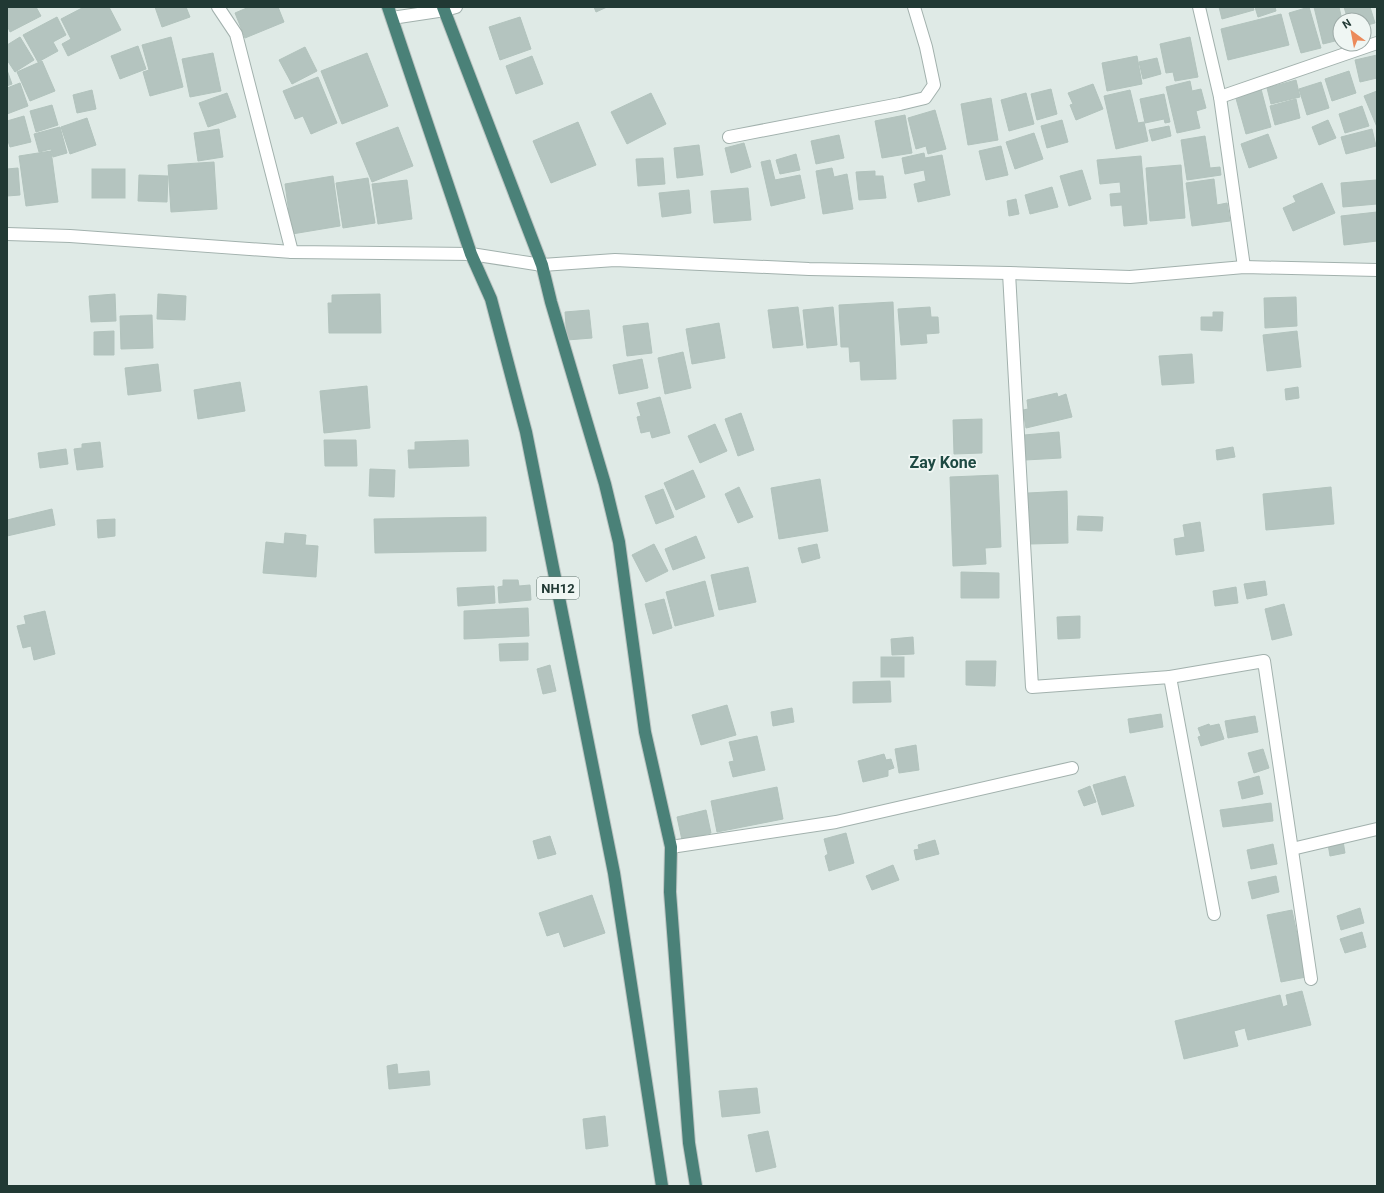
<svg xmlns="http://www.w3.org/2000/svg" width="1384" height="1193" font-family="Roboto,sans-serif">
	<rect width="100%" height="100%" fill="#dfeae6"/>
	<g fill="#b4c4bf" stroke="#b2c3bd">
		<path d="M7,7H36L41,16L10,32L7,25Z"/>
		<path d="M84,7H109L121,30L68,56L62,44L71,39L61,19Z"/>
		<path d="M155,7H186L190,17L162,27Z"/>
		<path d="M249,7H278L284,22L245,38L235,13Z"/>
		<path d="M594,7H607L596,12Z"/>
		<path d="M1219,7H1253L1254,10L1222,19Z"/>
		<path d="M1255,7H1275L1276,11L1258,17Z"/>
		<path d="M1309,7L1321,48L1301,53L1289,13Z"/>
		<path d="M1314,7H1339L1342,20H1340V33H1338L1339,40L1323,44Z"/>
		<path d="M1344,7H1370L1375,23L1364,26V20H1348Z"/>
		<path d="M1281,14L1289,45L1228,60L1221,29Z"/>
		<path d="M57,17L66,35L53,42L58,51L38,62L23,35Z"/>
		<path d="M520,17L531,49L500,60L489,27Z"/>
		<path d="M20,37L34,60L15,72L7,60V45Z"/>
		<path d="M171,37L183,87L150,96L143,72L149,70L142,45Z"/>
		<path d="M1190,37L1198,77L1175,81L1173,72L1166,73L1160,44Z"/>
		<path d="M138,46L146,69L120,79L111,56Z"/>
		<path d="M305,47L317,71L292,84L279,60Z"/>
		<path d="M213,53L221,91L190,97L182,59Z"/>
		<path d="M367,53L388,106L342,124L321,71Z"/>
		<path d="M1377,55V78L1360,82L1355,60Z"/>
		<path d="M532,56L543,84L516,94L506,66Z"/>
		<path d="M1137,56L1142,84L1107,91L1102,63Z"/>
		<path d="M1157,58L1161,74L1143,79L1139,62Z"/>
		<path d="M42,61L55,91L30,101L17,72Z"/>
		<path d="M7,70L12,84L7,86Z"/>
		<path d="M1349,71L1356,93L1332,101L1325,79Z"/>
		<path d="M318,77L337,123L311,134L303,116L295,119L283,91Z"/>
		<path d="M1296,80L1300,97L1271,104L1267,88Z"/>
		<path d="M1190,81L1192,91L1201,89L1206,108L1196,111L1200,128L1177,133L1166,87Z"/>
		<path d="M1321,82L1329,108L1307,115L1299,89Z"/>
		<path d="M20,83L28,106L7,114V88Z"/>
		<path d="M1093,84L1103,109L1076,120L1070,105L1073,104L1068,93Z"/>
		<path d="M1051,89L1057,114L1037,120L1031,94Z"/>
		<path d="M1261,89L1271,127L1246,134L1235,95Z"/>
		<path d="M92,90L96,109L77,113L73,95Z"/>
		<path d="M1130,90L1138,123L1144,122L1148,141L1116,149L1104,96Z"/>
		<path d="M1377,91V127L1364,96Z"/>
		<path d="M227,93L236,117L208,127L199,103Z"/>
		<path d="M651,93L666,124L627,144L611,112Z"/>
		<path d="M1026,93L1034,124L1009,131L1001,100Z"/>
		<path d="M1164,94L1170,122L1165,123L1164,119L1145,123L1140,99Z"/>
		<path d="M991,98L998,140L968,145L961,104Z"/>
		<path d="M1296,99L1300,118L1275,125L1270,106Z"/>
		<path d="M52,105L58,125L36,132L30,111Z"/>
		<path d="M1362,106L1369,126L1345,133L1339,114Z"/>
		<path d="M935,110L946,149L928,154L926,146L916,149L908,118Z"/>
		<path d="M905,115L912,153L882,158L875,121Z"/>
		<path d="M24,116L31,142L10,147L7,138V121Z"/>
		<path d="M87,118L96,145L70,154L61,127Z"/>
		<path d="M1062,120L1068,142L1047,148L1041,126Z"/>
		<path d="M1328,120L1336,138L1319,145L1312,127Z"/>
		<path d="M578,122L596,165L551,183L533,141Z"/>
		<path d="M1169,126L1171,136L1152,141L1149,130Z"/>
		<path d="M60,127L67,153L53,157L51,149L39,152L34,134Z"/>
		<path d="M398,127L413,166L372,182L356,143Z"/>
		<path d="M219,129L223,157L198,161L194,133Z"/>
		<path d="M1372,129L1376,146L1346,154L1341,137Z"/>
		<path d="M1034,133L1043,159L1015,169L1006,142Z"/>
		<path d="M1268,134L1277,158L1249,168L1241,144Z"/>
		<path d="M839,135L844,158L816,164L811,141Z"/>
		<path d="M1205,136L1210,168L1220,167L1221,175L1187,180L1181,140Z"/>
		<path d="M744,143L751,167L731,173L725,148Z"/>
		<path d="M699,145L703,175L677,178L674,148Z"/>
		<path d="M1001,146L1008,175L986,180L979,151Z"/>
		<path d="M51,151L58,202L26,206L19,156Z"/>
		<path d="M924,153L925,158L942,155L950,195L918,202L914,184L926,181L924,170L905,174L902,158Z"/>
		<path d="M796,154L800,170L780,174L776,160Z"/>
		<path d="M1141,156L1147,224L1124,226L1122,205L1111,206L1110,194L1121,193L1120,182L1100,184L1097,160Z"/>
		<path d="M663,158L665,184L638,186L636,159Z"/>
		<path d="M770,160L775,180L800,175L805,198L771,206L761,162Z"/>
		<path d="M214,162L217,209L171,212L168,165Z"/>
		<path d="M1181,165L1185,218L1150,221L1146,168Z"/>
		<path d="M18,168L20,195L7,196V169Z"/>
		<path d="M832,168L834,177L847,174L853,209L823,214L816,171Z"/>
		<rect x="92" y="169" width="33" height="29"/>
		<path d="M1082,170L1091,199L1069,206L1060,176Z"/>
		<path d="M875,171V176H883L886,198L859,200L856,172Z"/>
		<path d="M139,175L168,176L167,202L138,201Z"/>
		<path d="M333,176L340,226L292,234L285,184Z"/>
		<path d="M368,178L375,223L343,228L336,183Z"/>
		<path d="M1214,179L1217,205L1227,203L1230,221L1192,226L1186,183Z"/>
		<path d="M407,180L412,219L378,224L372,184Z"/>
		<path d="M1376,180L1377,204L1343,207L1341,183Z"/>
		<path d="M1322,183L1335,213L1293,231L1283,208L1296,202L1293,196Z"/>
		<path d="M1052,187L1058,207L1030,214L1025,195Z"/>
		<path d="M748,188L751,220L714,223L711,191Z"/>
		<path d="M689,190L691,213L662,217L659,193Z"/>
		<path d="M1016,199L1019,214L1009,216L1007,201Z"/>
		<path d="M1377,212V241L1344,245L1341,216Z"/>
		<path d="M115,294L116,321L91,322L89,296Z"/>
		<path d="M158,294L186,296L185,320L157,319Z"/>
		<path d="M380,294L381,333H329L328,303H332V295Z"/>
		<path d="M1296,297L1297,326L1265,328L1264,298Z"/>
		<path d="M893,302L896,379L861,380L860,361L850,362L849,347H841L839,305Z"/>
		<path d="M798,307L803,345L773,348L768,310Z"/>
		<path d="M833,307L837,345L807,348L803,310Z"/>
		<path d="M930,307L931,317H938L939,333L926,334L927,343L901,345L898,309Z"/>
		<path d="M589,310L592,338L567,340L565,312Z"/>
		<path d="M1213,312H1223L1222,331L1201,330V317H1213Z"/>
		<path d="M152,315L153,348L121,349L120,316Z"/>
		<path d="M648,323L652,353L627,356L623,326Z"/>
		<path d="M719,323L725,358L692,364L686,329Z"/>
		<path d="M114,331V355H94V332Z"/>
		<path d="M1297,331L1301,367L1267,371L1263,335Z"/>
		<path d="M683,352L691,388L665,394L658,358Z"/>
		<path d="M1192,354L1194,383L1162,385L1159,356Z"/>
		<path d="M642,359L648,388L619,394L613,365Z"/>
		<path d="M158,364L161,391L128,395L125,368Z"/>
		<path d="M240,382L245,411L198,419L194,390Z"/>
		<path d="M367,386L370,428L324,433L320,391Z"/>
		<path d="M1298,387L1299,398L1286,400L1285,389Z"/>
		<path d="M1057,393L1058,397L1066,394L1072,417L1026,428L1023,410L1028,409L1027,400Z"/>
		<path d="M660,397L670,433L652,438L650,431L641,433L637,417L641,416L637,403Z"/>
		<path d="M741,413L754,450L738,456L725,419Z"/>
		<path d="M982,419V453L954,454L953,420Z"/>
		<path d="M715,424L727,451L700,463L688,436Z"/>
		<path d="M1059,432L1061,458L1025,460L1024,435Z"/>
		<path d="M324,440H356L357,466H325Z"/>
		<path d="M468,440L469,466L409,468L408,450H415V442Z"/>
		<path d="M100,442L103,467L77,470L74,449L82,448V444Z"/>
		<path d="M1233,447L1235,457L1217,460L1216,450Z"/>
		<path d="M66,449L68,464L40,468L38,453Z"/>
		<path d="M370,469L395,470L394,497L369,496Z"/>
		<path d="M693,470L705,497L676,510L664,483Z"/>
		<path d="M998,475L1001,547L985,548L986,564L953,566L950,477Z"/>
		<path d="M820,479L828,531L779,539L771,488Z"/>
		<path d="M739,487L753,517L738,523L725,494Z"/>
		<path d="M1331,487L1334,524L1266,530L1263,494Z"/>
		<path d="M663,489L674,517L656,524L645,496Z"/>
		<path d="M1067,491L1068,543L1030,544L1028,493Z"/>
		<path d="M52,509L55,525L7,536V520Z"/>
		<path d="M1078,516L1103,517L1102,531L1077,530Z"/>
		<path d="M486,517V551L375,553L374,519Z"/>
		<path d="M115,519V536L98,538L97,520Z"/>
		<path d="M1200,522L1204,551L1176,555L1174,539L1185,537L1183,525Z"/>
		<path d="M285,533L306,535L305,545L318,546L316,577L263,573L266,542L284,544Z"/>
		<path d="M696,536L705,558L673,570L665,549Z"/>
		<path d="M654,544L668,571L646,582L632,555Z"/>
		<path d="M817,544L820,558L802,563L798,548Z"/>
		<path d="M748,567L756,602L719,610L711,575Z"/>
		<path d="M961,572L999,573V598H961Z"/>
		<path d="M503,580H518L519,586L530,585L531,600L499,603L498,587L503,586Z"/>
		<path d="M705,581L714,616L675,626L666,592Z"/>
		<path d="M1265,581L1267,595L1247,599L1244,584Z"/>
		<path d="M494,586L495,603L458,606L457,588Z"/>
		<path d="M1236,587L1238,603L1215,606L1213,591Z"/>
		<path d="M664,599L672,628L653,634L645,604Z"/>
		<path d="M1284,604L1292,635L1272,640L1265,609Z"/>
		<path d="M528,608L529,636L464,639V611Z"/>
		<path d="M45,611L55,654L34,660L31,646L23,648L17,626L26,624L24,616Z"/>
		<path d="M1080,616V638L1058,639L1057,617Z"/>
		<path d="M913,637L914,654L892,655L891,639Z"/>
		<path d="M528,643V660L500,661L499,644Z"/>
		<rect x="881" y="657" width="23" height="20"/>
		<path d="M966,661H996L995,686L966,685Z"/>
		<path d="M550,665L556,691L543,694L537,669Z"/>
		<path d="M890,681L891,702L853,703V682Z"/>
		<path d="M727,705L736,735L701,745L692,715Z"/>
		<path d="M792,708L794,722L773,726L771,712Z"/>
		<path d="M1161,714L1163,727L1130,733L1128,719Z"/>
		<path d="M1255,716L1258,732L1228,738L1225,721Z"/>
		<path d="M1209,724L1210,726L1219,724L1224,739L1201,746L1198,737L1201,736L1198,728Z"/>
		<path d="M757,736L765,770L733,777L729,762L734,761L729,742Z"/>
		<path d="M916,745L919,770L899,773L895,749Z"/>
		<path d="M1263,749L1269,768L1254,773L1248,753Z"/>
		<path d="M884,754L886,760L891,759L894,768L888,770V776L863,782L858,761Z"/>
		<path d="M1125,776L1134,806L1102,815L1093,785Z"/>
		<path d="M1259,776L1263,794L1242,799L1238,782Z"/>
		<path d="M1090,786L1096,802L1084,806L1078,791Z"/>
		<path d="M777,787L783,819L717,832L711,801Z"/>
		<path d="M1271,803L1273,821L1223,827L1220,810Z"/>
		<path d="M706,810L711,833L682,840L677,817Z"/>
		<path d="M846,833L854,863L829,871L825,856L828,854L824,839Z"/>
		<path d="M550,836L556,854L538,859L533,841Z"/>
		<path d="M935,840L939,854L916,860L914,850L919,849L918,845Z"/>
		<path d="M1343,841L1345,853L1330,856L1328,844Z"/>
		<path d="M1273,844L1277,864L1251,869L1247,850Z"/>
		<path d="M893,865L899,880L872,890L866,876Z"/>
		<path d="M1276,876L1279,892L1252,899L1248,882Z"/>
		<path d="M592,895L605,933L564,947L559,932L547,936L539,913Z"/>
		<path d="M1360,908L1364,923L1341,930L1337,916Z"/>
		<path d="M1292,910L1306,977L1281,982L1267,915Z"/>
		<path d="M1362,932L1366,947L1345,953L1340,939Z"/>
		<path d="M1302,991L1311,1025L1248,1040L1245,1028L1234,1031L1238,1046L1184,1059L1175,1021L1280,995L1283,1007L1288,1005L1286,995Z"/>
		<path d="M397,1064L398,1074L429,1071L430,1085L389,1089L387,1066Z"/>
		<path d="M757,1088L760,1113L722,1117L719,1091Z"/>
		<path d="M605,1116L608,1146L586,1149L583,1119Z"/>
		<path d="M768,1131L776,1167L756,1172L748,1135Z"/>
	</g>
	<g fill="none" stroke-linecap="round" stroke-linejoin="round">
		<defs>
			<g id="minor">
				<path d="M218,7L236,34L292,252"/>
				<path d="M1199,7L1220,97L1244,267"/>
				<path d="M392,18L445,10L456,7"/>
				<path d="M1220,97L1377,43"/>
				<path d="M729,137L900,104L925,98L934,85L926,47L914,7"/>
				<path d="M1009,273L1032,687L1170,677L1214,914"/>
				<path d="M1170,677L1264,661L1311,979"/>
				<path d="M671,847L836,822L1072,768"/>
				<path d="M1292,849L1377,829"/>
			</g>
			<path id="tertiary" d="M7,234L70,236L292,252L471,254L542,265L615,260L809,269L1009,273L1130,277L1244,267L1377,270"/>
			<g id="trunk">
				<path d="M388,7L471,254L491,299L526,432L614,873L662,1186"/>
				<path d="M443,7L542,265L551,302L605,484L619,542L645,732L671,847L670,892L689,1143L696,1186"/>
			</g>
		</defs>
		<use href="#minor" stroke="#a2b1ad" stroke-width="14"/>
		<use href="#tertiary" stroke="#a2b1ad" stroke-width="14"/>
		<use href="#trunk" stroke="#bcc4c2" stroke-width="14"/>
		<use href="#minor" stroke="#fff" stroke-width="12"/>
		<use href="#tertiary" stroke="#fff" stroke-width="12"/>
		<use href="#trunk" stroke="#4a8178" stroke-width="12"/>
	</g>
	<g text-anchor="middle" stroke-width="3.5" stroke-linejoin="round" paint-order="stroke">
		<rect fill="#eff6f3" stroke="#5f726d" stroke-width="1" x="537" y="577" width="42" height="22" rx="3"/>
		<g font-size="13" font-weight="bold" fill="#213934">
			<text x="558" y="593">NH12</text>
		</g>
		<g font-size="16" font-weight="bold" fill="#1e4a43" stroke="#eff6f3">
			<text x="943" y="468">Zay Kone</text>
		</g>
	</g>
	<rect width="1384" height="1193" fill="none" stroke="#213934" stroke-width="16"/>
	<g transform="translate(1352 32) rotate(328)"><circle r="19" fill="#eff6f3" stroke="#9daaa7"/>
	<path d="M0-3L7 15L0 10L-7 15Z" fill="#ec8a5a"/>
	<text y="-6" font-size="11" font-weight="bold" text-anchor="middle" fill="#213934">N</text>
	</g>
</svg>
